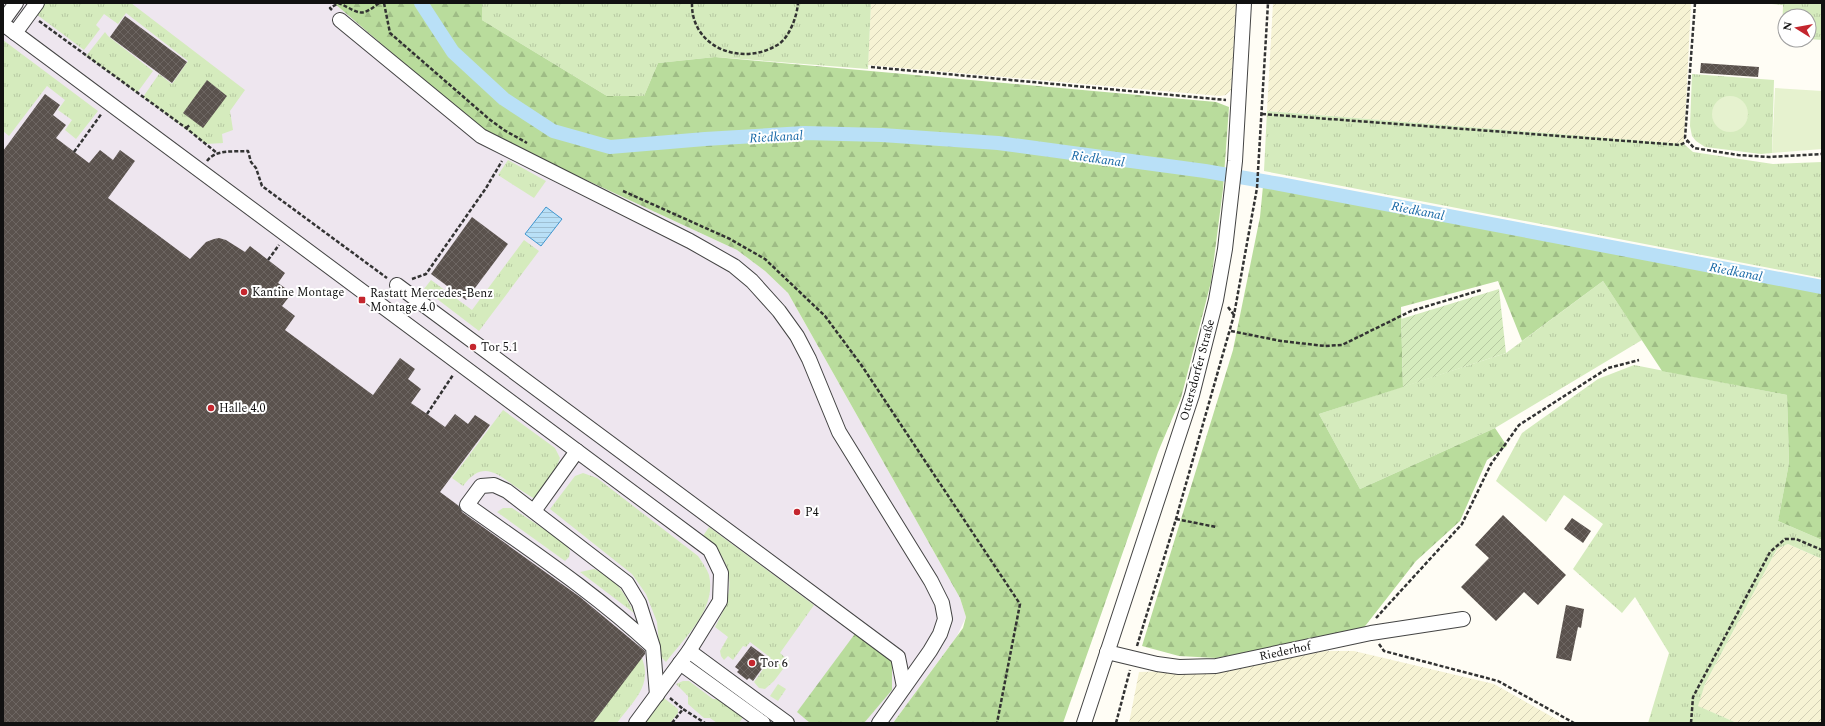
<svg xmlns="http://www.w3.org/2000/svg" width="1825" height="726" font-family="Spectral,serif">
	<defs>
		<pattern id="farmland-furrows" width="10" height="10" patternUnits="userSpaceOnUse"><rect width="10" height="10" fill="#f6f3d4"/><path d="M-1 1l2-2M0 10L10 0M9 11l2-2" fill="none" stroke="#d2cfb5"/></pattern>
		<pattern id="grass-tufts" width="24" height="20" patternUnits="userSpaceOnUse"><rect width="24" height="20" fill="#d5ebbd"/><path d="M3 7l-1-3M5 7V3M7 7l1-3M15 17l-1-3M17 17v-4M19 17l1-3" fill="none" stroke="#b6c8a1"/></pattern>
		<pattern id="forest-firs" width="22" height="20" patternUnits="userSpaceOnUse"><rect width="22" height="20" fill="#b9dc9c"/><path d="M5 1l3.5 6h-7zM16 11l3.5 6h-7z" fill="#9ebc85"/></pattern>
		<pattern id="garden-furrows" width="10" height="10" patternUnits="userSpaceOnUse"><rect width="10" height="10" fill="#d5ebbd"/><path d="M-1 1l2-2M0 10L10 0M9 11l2-2" fill="none" stroke="#b6c8a1"/></pattern>
		<pattern id="water-rules" width="6" height="5" patternUnits="userSpaceOnUse"><rect width="6" height="5" fill="#b9e0f7"/><path d="M0 2.5h6" fill="none" stroke="#9ebfd3"/></pattern>
		<pattern id="building-cross-hatch" width="8" height="8" patternUnits="userSpaceOnUse"><rect width="8" height="8" fill="#5a524d"/><path d="M0 0l8 8M0 8l8-8" fill="none" stroke="#6d6662"/></pattern>
	</defs>
	<rect width="100%" height="100%" fill="#fffdf5"/>
	<path fill="#eee6ef" d="M3,3H334L485,133L737,250L765,271L788,293L960,598L966,617L957,636L893,723H3Z"/>
	<g fill="url(#farmland-furrows)">
		<path d="M871,3H1236L1231,90L1226,95L1220,96L868,65Z"/>
		<path d="M1273,3H1691L1684,144L1267,111Z"/>
		<path d="M1788,544L1822,559V723H1737L1697,706L1705,684L1777,549Z"/>
		<path d="M1325,651H1354L1494,684L1563,723H1129L1139,672L1224,669Z"/>
	</g>
	<g fill="url(#grass-tufts)">
		<path d="M45,3H131L245,90L230,111L233,130L222,134L223,143L206,144L143,97L159,74L172,84L188,61L126,13L118,24L104,14L96,25L100,29L84,50L36,14Z"/>
		<path d="M482,3H871L868,69L715,57L658,63L644,96H607L482,20Z"/>
		<path d="M1761,3H1822V40L1809,39V16H1785V36H1782L1783,5Z"/>
		<path d="M105,32L108,36L153,71L137,93L86,56Z"/>
		<path d="M3,40L98,111L76,139L65,130L72,120L58,110L65,100L47,86L9,136L3,131Z"/>
		<path d="M1692,74L1774,80L1772,153L1761,154L1705,147L1696,141L1692,136L1690,126Z"/>
		<path d="M1267,111L1684,144L1693,152L1773,164L1822,162V278L1264,171Z"/>
		<path d="M508,160L546,181L534,198L498,175Z"/>
		<path d="M524,240L539,251L479,331L424,289L431,280L472,310Z"/>
		<path d="M1603,281L1642,340L1495,428L1360,489L1319,414L1506,353Z"/>
		<path d="M1634,365L1787,395L1789,463L1778,521L1822,540V559L1788,544L1777,549L1705,684L1698,706L1737,723H1648L1669,653L1635,597L1622,613L1573,569L1603,524L1564,495L1546,522L1496,481L1522,433L1598,379Z"/>
		<path d="M503,410L555,448L560,458L555,471L535,499C527,494 520,490 513,485C494,471 481,462 463,486L452,478Z"/>
		<path d="M583,473L597,478L698,556C702,562 707,569 709,575C717,609 685,637 666,662L660,656L657,622L646,594L632,574L550,509L575,476Z"/>
		<path d="M503,508H512L565,543L570,551L569,557L565,561L497,512Z"/>
		<path d="M709,527L814,605L780,653L789,661L774,681L765,689L759,688L754,682L771,658L750,642L746,647L743,646L733,660L728,656L724,660L721,656L720,651L728,637L715,627C735,592 737,563 703,536Z"/>
		<path d="M594,569C616,578 624,592 634,613L580,572Z"/>
		<path d="M641,656C654,685 633,701 617,723H592Z"/>
		<path d="M683,681H689L713,699H722L744,716L739,723H717L710,718H704L688,704V696L676,684Z"/>
		<path d="M778,684L786,689L778,701L770,696Z"/>
		<path d="M664,698L678,709V713L670,723H645Z"/>
	</g>
	<g fill="url(#forest-firs)">
		<path d="M334,3H482V20L607,96H644L658,63L715,57L1216,102L1229,107L1223,189L1211,282L1181,398L1158,452L1063,723H893L963,628L966,617L960,598L788,293L765,271L737,250L485,133Z"/>
		<path d="M1263,186L1822,293V540L1778,521L1789,463L1787,395L1662,371L1603,281L1522,341L1498,281L1401,307L1403,387L1319,414L1360,489L1495,428L1507,446L1487,460L1460,521L1416,561L1362,630L1216,658L1179,656L1142,646L1233,350L1260,217Z"/>
		<path d="M857,631L892,660V690L864,723H810L797,712Z"/>
	</g>
	<path fill="url(#garden-furrows)" d="M1499,289L1506,353L1403,387L1401,319Z"/>
	<g fill="#e6f2cf">
		<path d="M1775,88L1822,91V149L1772,153Z"/>
		<circle cx="1730" cy="114" r="18"/>
	</g>
	<path fill="url(#water-rules)" stroke="#3f96cf" d="M546,207L562,219L541,246L525,234Z"/>
	<g fill="none" stroke-linecap="round" stroke-linejoin="round">
		<path stroke="#b9e0f7" stroke-width="14" d="M421,3L453,52L504,99L553,131L610,147L705,139L804,133L882,135L998,143L1205,171L1280,184L1822,287"/>
	</g>
	<g fill="url(#building-cross-hatch)">
		<path d="M125,16L187,62L172,83L110,37Z"/>
		<path d="M1701,63L1759,67L1758,77L1700,73Z"/>
		<path d="M207,80L227,96L203,128L183,113Z"/>
		<path d="M45,94L60,105L53,115L66,125L56,138L89,163L100,150L113,160L120,150L135,161L108,198L190,259L206,242L214,239L219,238L226,240L245,252L250,246L285,273L278,283L292,293L282,306L295,316L285,330L373,395L400,358L415,369L408,379L421,389L411,403L427,414L445,427L455,414L468,424L475,415L490,425L440,492L459,506L462,512L580,597L645,651V654L593,723H3V151Z"/>
		<path d="M472,217L508,244L466,300L431,274Z"/>
		<path d="M1503,515L1566,575L1538,605L1524,592L1496,621L1461,587L1489,558L1475,545Z"/>
		<path d="M1572,518L1591,531L1583,543L1564,529Z"/>
		<path d="M1566,605L1584,609L1581,628L1578,627L1571,661L1556,658Z"/>
		<path d="M751,646L769,659L753,681L749,678L747,680L737,672L739,670L735,667Z"/>
	</g>
	<g fill="none" stroke-linecap="round" stroke-linejoin="round">
		<defs>
			<g id="minor">
				<path d="M340,20L481,136L690,241L734,266L752,281L779,311L797,336L809,359L839,432L931,581L942,603L945,619L940,634L930,651L879,723"/>
				<path d="M3,21L16,3"/>
				<path d="M3,24L710,550L721,573L720,601L689,651L636,723"/>
				<path d="M15,33L37,3"/>
				<path d="M397,285L898,657L904,687"/>
				<path d="M534,511L577,451"/>
				<path d="M653,647L639,603L627,583L507,491L494,485L481,486L467,505C530,550 595,593 653,647L657,695"/>
				<path d="M689,651L787,723"/>
				<path d="M1107,652L1157,664L1179,667L1216,666L1371,633L1463,619"/>
				<path d="M680,663L763,723"/>
				<path d="M1084,723L1192,395L1216,300L1225,249L1235,161L1244,3"/>
			</g>
		</defs>
		<use href="#minor" stroke="#444" stroke-width="16"/>
		<g stroke="#333" stroke-width="2.5" stroke-dasharray="4 2" stroke-linecap="butt">
			<path d="M384,3L390,33L489,119L504,130L527,143"/>
			<path d="M692,3C691,49 744,67 779,44C790,36 797,16 798,3"/>
			<path d="M1695,3L1685,138L1694,148L1738,155L1769,157L1822,154"/>
			<path d="M332,10L330,8L339,3C360,13 360,18 379,3"/>
			<path d="M39,21L186,128L217,153"/>
			<path d="M871,67L1226,100"/>
			<path d="M1262,114L1680,145L1688,141"/>
			<path d="M186,128L190,125"/>
			<path d="M74,152L102,113"/>
			<path d="M207,161C216,149 233,152 248,151L251,162L256,168L262,186L387,278"/>
			<path d="M623,191L730,239L765,259L825,316L862,366L1020,604L997,723"/>
			<path d="M268,260L279,245"/>
			<path d="M412,279L426,274L486,188L502,161"/>
			<path d="M1228,307L1234,315"/>
			<path d="M1231,331L1281,341L1325,346L1342,345L1411,311L1481,290"/>
			<path d="M427,414L453,375"/>
			<path d="M1176,519L1216,527"/>
			<path d="M1376,618L1462,524L1491,464L1519,425L1608,368L1639,360"/>
			<path d="M1379,644L1384,651L1498,681L1574,723"/>
			<path d="M1137,646L1176,519L1234,315L1257,188L1268,3"/>
			<path d="M670,698L683,709"/>
			<path d="M672,723L683,709L705,723"/>
			<path d="M1116,723L1130,670"/>
			<path d="M1691,723L1693,697L1770,552L1785,539H1796L1822,550"/>
		</g>
		<use href="#minor" stroke="#fff" stroke-width="14"/>
	</g>
	<g fill="#c4262e" stroke="#fff" stroke-width="1.5">
		<circle cx="244" cy="292" r="4"/>
		<rect x="358" y="296" width="8" height="8" rx="2"/>
		<circle cx="473" cy="347" r="4"/>
		<circle cx="211" cy="408" r="4"/>
		<circle cx="797" cy="512" r="4"/>
		<circle cx="752" cy="663" r="4"/>
	</g>
	<g text-anchor="middle" stroke-width="4" stroke-linejoin="round" paint-order="stroke">
		<g font-size="12" fill="#111" stroke="#fff" text-anchor="start">
			<text x="252" y="296">Kantine Montage</text>
			<text x="370" y="297">Rastatt Mercedes-Benz<tspan x="370" dy="14">Montage 4.0</tspan></text>
			<text x="481" y="351">Tor 5.1</text>
			<text x="219" y="412">Halle 4.0</text>
			<text x="805" y="516">P4</text>
			<text x="760" y="667">Tor 6</text>
		</g>
		<g font-size="12" fill="#111" stroke="#fff">
			<text transform="translate(1197 370) rotate(-75)" y="4">Ottersdorfer Straße</text>
			<text transform="translate(1285 651) rotate(-12)" y="4">Riederhof</text>
		</g>
		<g font-size="13" font-style="italic" fill="#1768a6" stroke="#fff">
			<text transform="translate(776 136) rotate(-3)" y="5">Riedkanal</text>
			<text transform="translate(1098 158) rotate(8)" y="5">Riedkanal</text>
			<text transform="translate(1418 210) rotate(11)" y="5">Riedkanal</text>
			<text transform="translate(1736 271) rotate(11)" y="5">Riedkanal</text>
		</g>
	</g>
	<rect width="1825" height="726" fill="none" stroke="#111111" stroke-width="8"/>
	<g transform="translate(1797 28) rotate(281)"><circle r="19" fill="#ffffff" stroke="#a0a0a0"/>
	<path d="M0-3L7 15L0 10L-7 15Z" fill="#c4262e"/>
	<text y="-6" font-size="11" font-weight="bold" text-anchor="middle" fill="#111111">N</text>
	</g>
</svg>
